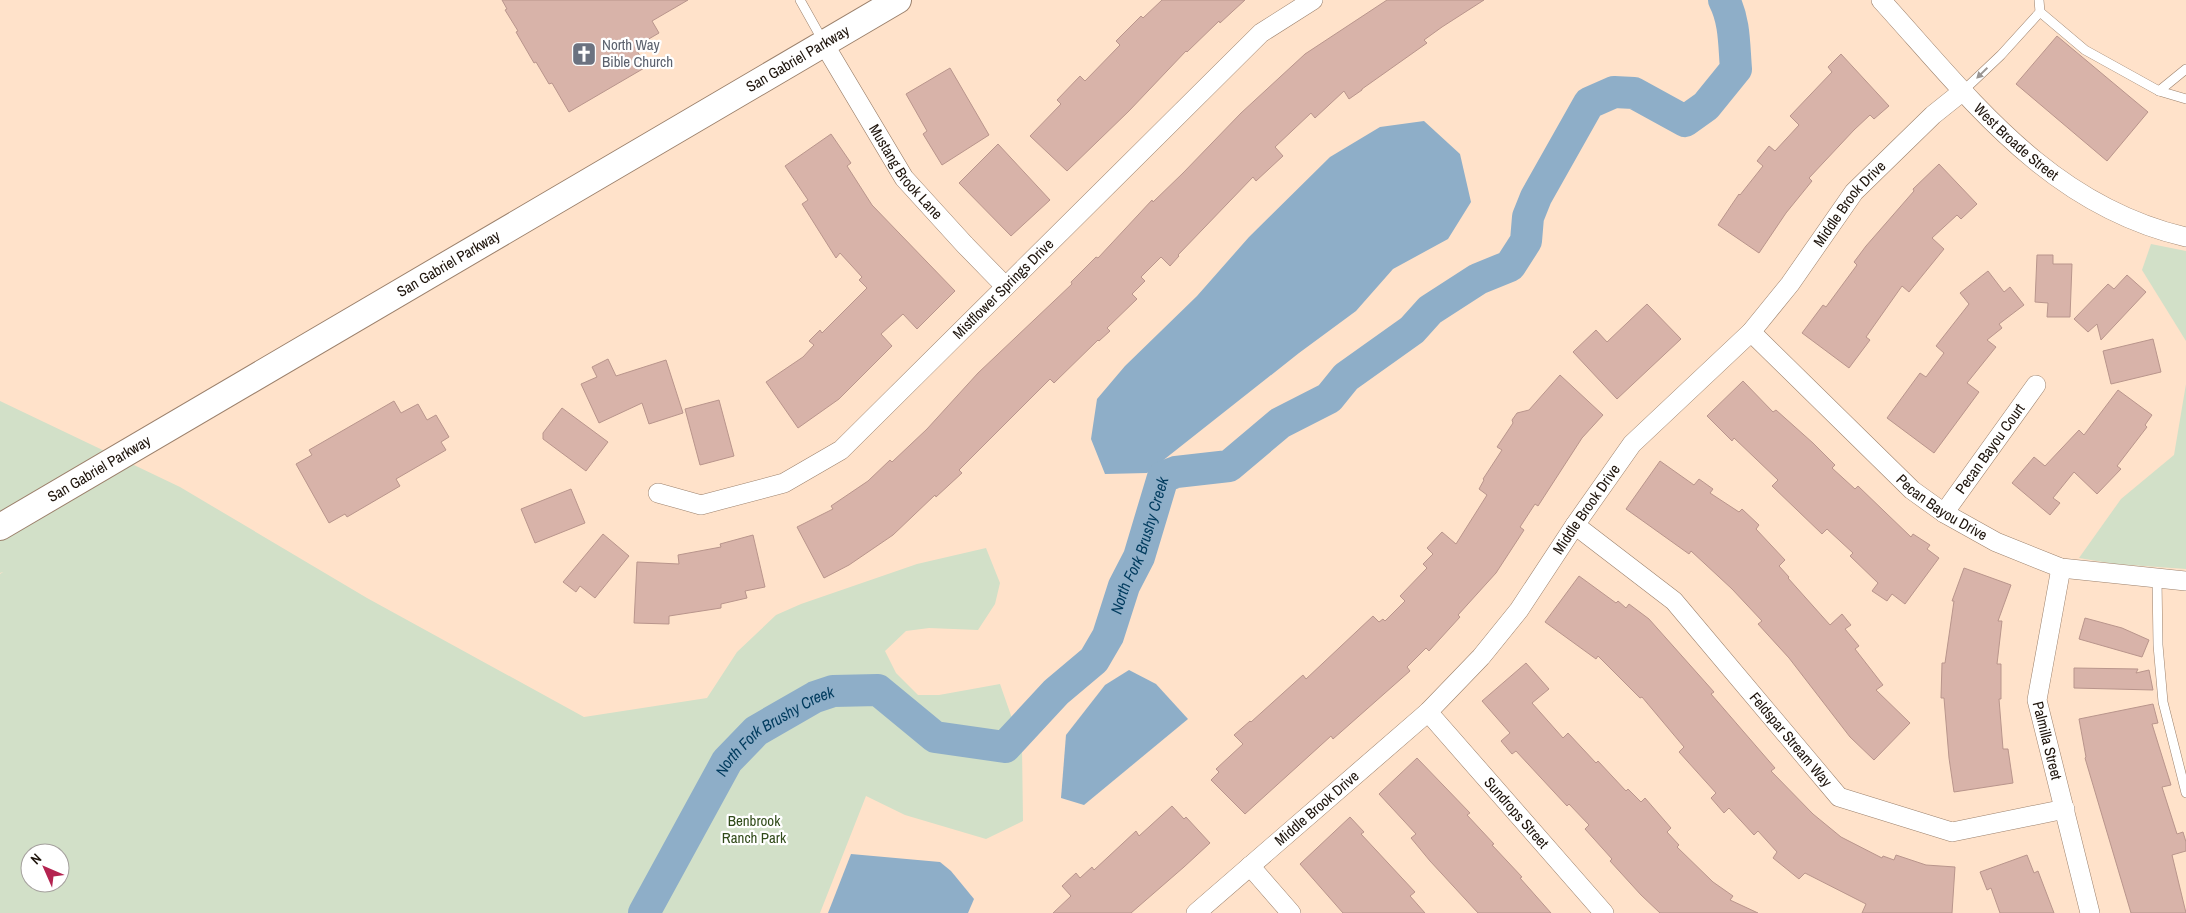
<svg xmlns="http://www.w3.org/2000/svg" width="2186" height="913" font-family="'Archivo Narrow',sans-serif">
	<rect width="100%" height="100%" fill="#ffe2ca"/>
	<g fill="#d2e0c8" fill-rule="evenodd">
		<path d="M2151,244L2186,251V341L2142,270Z"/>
		<path d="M2186,384V569L2115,564L2079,558L2121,499L2174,455Z"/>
		<path d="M0,401L180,487L367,598L584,717L707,698L737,652L776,615L801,604L917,564L986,548L1000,583L995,604L978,630L929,628L906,631L885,651L896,673L918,695H939L1000,684L1022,747L1023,821L986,839L905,815L866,796L820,913H0V574L3,572L0,573ZM30,853H60V883H30Z"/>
	</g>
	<g fill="#8eaec8">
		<path d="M1424,121L1460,154L1471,202L1448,239L1393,269L1356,311L1299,353L1147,473L1105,474L1091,439L1097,399L1125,366L1197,296L1249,237L1330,157L1380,127Z"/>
		<path d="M1129,670L1156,684L1188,719L1084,805L1061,798L1066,735L1105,685Z"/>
		<path d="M851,854L940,862L951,871L974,899L968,913H828Z"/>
	</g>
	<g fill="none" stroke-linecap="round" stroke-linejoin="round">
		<path stroke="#8eaec8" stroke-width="32" id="s1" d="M644,913L727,761L756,731L815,697L833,691L878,690L935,737L1005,747L1056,692L1094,660L1108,636L1124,586L1139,557L1163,477L1176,472L1229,466L1280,423L1329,398L1346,377L1412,330L1430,310L1478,279L1510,266L1526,241L1528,217L1536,197L1589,103L1614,92L1634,93L1685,121L1706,106L1736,69C1734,46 1735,21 1724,0"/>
	</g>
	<g fill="#d8b3a9" stroke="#b9958c">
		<path d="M502,0H688L652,21L659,33L635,47L646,67L569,112L552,83L549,84L536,62L534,63L516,32L518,31L505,10L507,9Z"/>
		<path d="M1162,0H1245L1220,23L1219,21L1187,52L1186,51L1129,111L1067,171L1030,136L1061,104L1057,100L1080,76L1085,81L1120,45L1116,41L1141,16L1143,18Z"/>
		<path d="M1387,0H1484L1442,27L1424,40L1427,43L1362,89V90L1349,99L1344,91L1315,118L1311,113L1275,147L1283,156L1256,181L1253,177L1178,255L1179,256L1170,266L1161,257L1141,277L1145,281L1132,294L1137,299L1107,328L1110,331L1099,341L1098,340L1054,383L1050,379L959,470L962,473L936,497L935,495L893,535L849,565L824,578L797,527L833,509L831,506L868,481L890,460L892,462L927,429L978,373L1072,284L1071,282L1096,257L1098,258L1152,200L1153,202L1183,173L1241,113L1305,54Z"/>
		<path d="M2057,36L2148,112L2107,161L2016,84Z"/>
		<path d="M1841,54L1889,106L1874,119L1870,115L1854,130L1809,178L1812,181L1786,213L1759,253L1718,225L1739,194L1740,195L1763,166L1757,161L1769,146L1775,151L1799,125L1790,116L1832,72L1828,67Z"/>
		<path d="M950,68L989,135L942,165L923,134L927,131L906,94Z"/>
		<path d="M831,134L851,163L847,166L872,205L955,291L917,329L903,314L881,334L892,346L839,399L798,428L766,382L803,357L814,345L809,341L820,330L822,333L867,288L859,280L862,277L840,253L836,258L802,204L808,200L785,166Z"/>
		<path d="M998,144L1050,200L1011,236L959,183Z"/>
		<path d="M1939,164L1977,204L1961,219L1957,215L1932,238L1944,249L1909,292L1902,286L1866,337L1870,340L1849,368L1802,333L1823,305L1826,307L1857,265L1854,262L1866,246L1914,191L1913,189Z"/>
		<path d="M2037,255H2053V264H2072L2070,317H2047L2048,303L2035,302Z"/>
		<path d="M1988,271L2004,292L2010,287L2024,305L1999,324L2002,328L1987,340L1996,347L1967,383L1979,392L1934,453L1887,418L1920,373L1926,377L1944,353L1936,346L1969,304L1960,293Z"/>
		<path d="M2127,275L2146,292L2101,340L2097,324L2088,332L2074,319L2108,284L2114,289Z"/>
		<path d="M1647,304L1681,339L1617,399L1573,352L1596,330L1607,342Z"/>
		<path d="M2153,339L2161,372L2111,384L2103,351Z"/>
		<path d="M608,359L616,376L666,360L683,413L649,424L642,403L599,423L581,384L597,377L592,367Z"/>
		<path d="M1560,375L1603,415L1582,438L1538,506L1535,504L1520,527L1524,530L1496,573L1458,615L1460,617L1429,651L1426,648L1407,667L1410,671L1333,739L1331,736L1245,814L1211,780L1219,772L1216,769L1243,744L1234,735L1250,721L1251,722L1303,675L1306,679L1373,616L1379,622L1383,619L1385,621L1405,601L1400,596L1427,568L1423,564L1433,554L1427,548L1442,532L1456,544L1487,495L1479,489L1484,480L1483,479L1502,450L1497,447L1513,423L1512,420L1517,413L1529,410Z"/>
		<path d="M1743,381L1773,412L1776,410L1813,443L1835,465L1832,468L1855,489L1858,486L1911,537L1913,534L1930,545L1927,549L1939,558L1905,604L1892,594L1887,601L1872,591L1878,583L1850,556L1853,553L1827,529L1822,534L1772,486L1778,480L1734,438L1732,441L1707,416Z"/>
		<path d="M2118,390L2152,415L2145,425L2147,427L2117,466L2121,469L2097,494L2074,472L2053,498L2060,503L2050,515L2012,483L2034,457L2045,466L2079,430L2084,435Z"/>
		<path d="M719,400L734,456L700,465L685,409Z"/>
		<path d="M394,401L401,413L418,404L427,420L436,415L449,437L441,442L446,450L396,479L400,486L347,517L345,514L329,523L296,464L312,455L309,450Z"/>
		<path d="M562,408L608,442L586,471L543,439V433Z"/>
		<path d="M1660,461L1694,485L1699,479L1713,489L1710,493L1739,512L1742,509L1759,525L1756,529L1785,560L1779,566L1789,577L1788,578L1830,625L1842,614L1851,625L1845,629L1859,646L1855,649L1883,685L1876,690L1910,723L1874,760L1850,737L1789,658L1758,624L1762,621L1732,589L1691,551L1689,554L1626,509Z"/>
		<path d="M571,489L585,523L535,543L521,509Z"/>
		<path d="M603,534L629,556L595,598L580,586L576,592L563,582Z"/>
		<path d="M753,535L765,587L745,591L747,598L721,604V608L669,616V624L634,623L637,562L679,564L678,555L721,547L720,544Z"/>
		<path d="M1964,568L2011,585L1998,621H2002L1997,664H2001V699H1999L2003,749H2008L2013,783L1954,792L1949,758L1944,698H1941L1942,663H1945L1954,601H1952Z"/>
		<path d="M1579,576L1616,603L1618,601L1626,608L1629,604L1649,619L1714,692L1711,694L1775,768L1771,771L1813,814L1841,837L1882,858L1883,856L1894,860L1896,855L1926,865L1955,867L1952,913H1862L1866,904L1805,873L1799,879L1773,858L1777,852L1758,831L1754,835L1729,808L1724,813L1711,798L1716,793L1679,752L1684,747L1642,697L1640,698L1598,656L1596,659L1545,622Z"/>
		<path d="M2085,618L2122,628L2149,640L2142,657L2079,639Z"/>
		<path d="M1526,663L1549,689L1532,703L1563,738L1568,733L1596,763L1598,761L1626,791L1628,789L1641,802L1645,798L1671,828L1667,832L1679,845L1677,847L1713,882L1733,896L1730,900L1758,913H1660L1641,895L1610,861L1612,859L1585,829L1589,825L1569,804L1567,806L1516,751L1512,754L1501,741L1510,733L1482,701Z"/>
		<path d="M2074,668L2138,669L2136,673L2149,670L2153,690L2074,688Z"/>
		<path d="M2153,704L2158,723L2152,724L2171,785L2162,787L2177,834L2183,832L2186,842V851L2172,855L2186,913H2131L2085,758L2086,757L2079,719Z"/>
		<path d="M1417,758L1470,813L1467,815L1494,844L1492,845L1522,877L1520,878L1551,913H1478L1430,861L1411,838L1416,834L1379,794Z"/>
		<path d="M1172,806L1184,819L1186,817L1210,843L1184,867L1131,913H1053L1071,896L1062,886L1076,873L1080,878L1092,867L1094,870L1136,831L1139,836Z"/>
		<path d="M1350,817L1364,832L1361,834L1415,892L1410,896L1425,913H1343L1300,864Z"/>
		<path d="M2027,855L2034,873L2038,871L2054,913H2000L1991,888L1987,890L1980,872Z"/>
	</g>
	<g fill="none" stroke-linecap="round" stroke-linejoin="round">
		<defs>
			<g id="lane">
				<path d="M800,0L823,41"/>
				<path d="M2040,12L2085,50L2159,91L2186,69"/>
				<path d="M1963,91L2001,55L2040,12L2039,0"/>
				<path d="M2159,91L2186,99"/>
				<path d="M2157,579L2158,645L2163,702L2186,793"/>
			</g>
			<g id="street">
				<path id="s2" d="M1881,0C1971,99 2048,205 2186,237"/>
				<path id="s3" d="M824,44L904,178L965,245L1005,286"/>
				<path id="s4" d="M1751,332L1912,490L1944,513L1996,542L2061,568L2186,581"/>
				<path id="s5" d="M658,493L701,505L784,483L841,450L1261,33L1313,0"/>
				<path id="s6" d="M1944,513L2036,385"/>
				<path id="s7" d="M1575,525L1674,601L1839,797L1952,832L2065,809"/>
				<path id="s8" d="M2061,568L2037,700L2090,913"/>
				<path id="s9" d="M1428,712L1604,913"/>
				<path d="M1250,866L1291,913"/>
				<path id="s10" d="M1196,913L1428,712L1481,657L1519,610L1575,525L1632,444L1751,332L1790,284L1854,192L1933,115L1963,91"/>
			</g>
			<g id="secondary">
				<path id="s11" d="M0,527L898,0"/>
			</g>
		</defs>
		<use href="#lane" stroke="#9c816c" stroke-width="10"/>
		<use href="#street" stroke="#9c816c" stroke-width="20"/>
		<use href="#secondary" stroke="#9c816c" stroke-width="28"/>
		<use href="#lane" stroke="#fff" stroke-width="9"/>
		<use href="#street" stroke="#fff" stroke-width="19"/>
		<use href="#secondary" stroke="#fff" stroke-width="26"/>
	</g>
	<defs><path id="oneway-solid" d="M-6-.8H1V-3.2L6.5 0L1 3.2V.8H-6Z" transform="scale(1.25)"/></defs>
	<use fill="#9a9592" href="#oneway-solid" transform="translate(1982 73) rotate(136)"/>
	<defs>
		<symbol id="church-square" viewBox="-11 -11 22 22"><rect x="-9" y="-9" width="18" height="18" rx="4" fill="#6b7280" stroke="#fff"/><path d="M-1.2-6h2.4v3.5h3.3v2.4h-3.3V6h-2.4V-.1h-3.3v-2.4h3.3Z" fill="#fff"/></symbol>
	</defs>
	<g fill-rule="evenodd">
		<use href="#church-square" x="570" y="40" width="28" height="28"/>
	</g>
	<g text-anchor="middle" stroke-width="4.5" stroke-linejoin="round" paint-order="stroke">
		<g font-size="15" fill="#5b616d" stroke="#fff" text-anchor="start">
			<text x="602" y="50">North Way<tspan x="602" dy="17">Bible Church</tspan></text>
		</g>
		<g font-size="15" fill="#1e140c" stroke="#fff">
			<text dy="5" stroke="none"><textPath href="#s11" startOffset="925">San Gabriel Parkway</textPath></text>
			<text dy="5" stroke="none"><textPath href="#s2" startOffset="196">West Broade Street</textPath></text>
			<text dy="5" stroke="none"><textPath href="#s3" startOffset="152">Mustang Brook Lane</textPath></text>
			<text dy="5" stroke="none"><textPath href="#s10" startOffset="970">Middle Brook Drive</textPath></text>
			<text dy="5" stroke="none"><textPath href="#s11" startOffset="520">San Gabriel Parkway</textPath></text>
			<text dy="5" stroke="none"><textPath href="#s5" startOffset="425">Mistflower Springs Drive</textPath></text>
			<text dy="5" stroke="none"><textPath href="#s6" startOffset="79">Pecan Bayou Court</textPath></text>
			<text dy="5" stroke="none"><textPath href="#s11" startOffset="115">San Gabriel Parkway</textPath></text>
			<text dy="5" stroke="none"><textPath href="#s4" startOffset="260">Pecan Bayou Drive</textPath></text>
			<text dy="5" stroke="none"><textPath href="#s10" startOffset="565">Middle Brook Drive</textPath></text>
			<text dy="5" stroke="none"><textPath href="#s7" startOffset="306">Feldspar Stream Way</textPath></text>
			<text dy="5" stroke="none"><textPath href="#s8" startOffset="176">Palmilla Street</textPath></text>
			<text dy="5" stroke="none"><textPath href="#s10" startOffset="160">Middle Brook Drive</textPath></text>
			<text dy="5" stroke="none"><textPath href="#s9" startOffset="134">Sundrops Street</textPath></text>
		</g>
		<g font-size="15" fill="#314b1a" stroke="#fff">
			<text x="754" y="826">Benbrook<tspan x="754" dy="17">Ranch Park</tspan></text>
		</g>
		<g font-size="16" font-style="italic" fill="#003b5e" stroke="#fff">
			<text dy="6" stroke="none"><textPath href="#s1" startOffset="740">North Fork Brushy Creek</textPath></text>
			<text dy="6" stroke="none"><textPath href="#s1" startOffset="230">North Fork Brushy Creek</textPath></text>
		</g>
	</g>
	<g transform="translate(45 868) rotate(315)"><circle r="24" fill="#ffffff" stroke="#a5a19e"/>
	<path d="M0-4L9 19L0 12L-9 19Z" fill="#b42350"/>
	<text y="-8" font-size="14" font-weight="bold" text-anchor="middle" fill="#1e140c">N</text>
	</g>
</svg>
